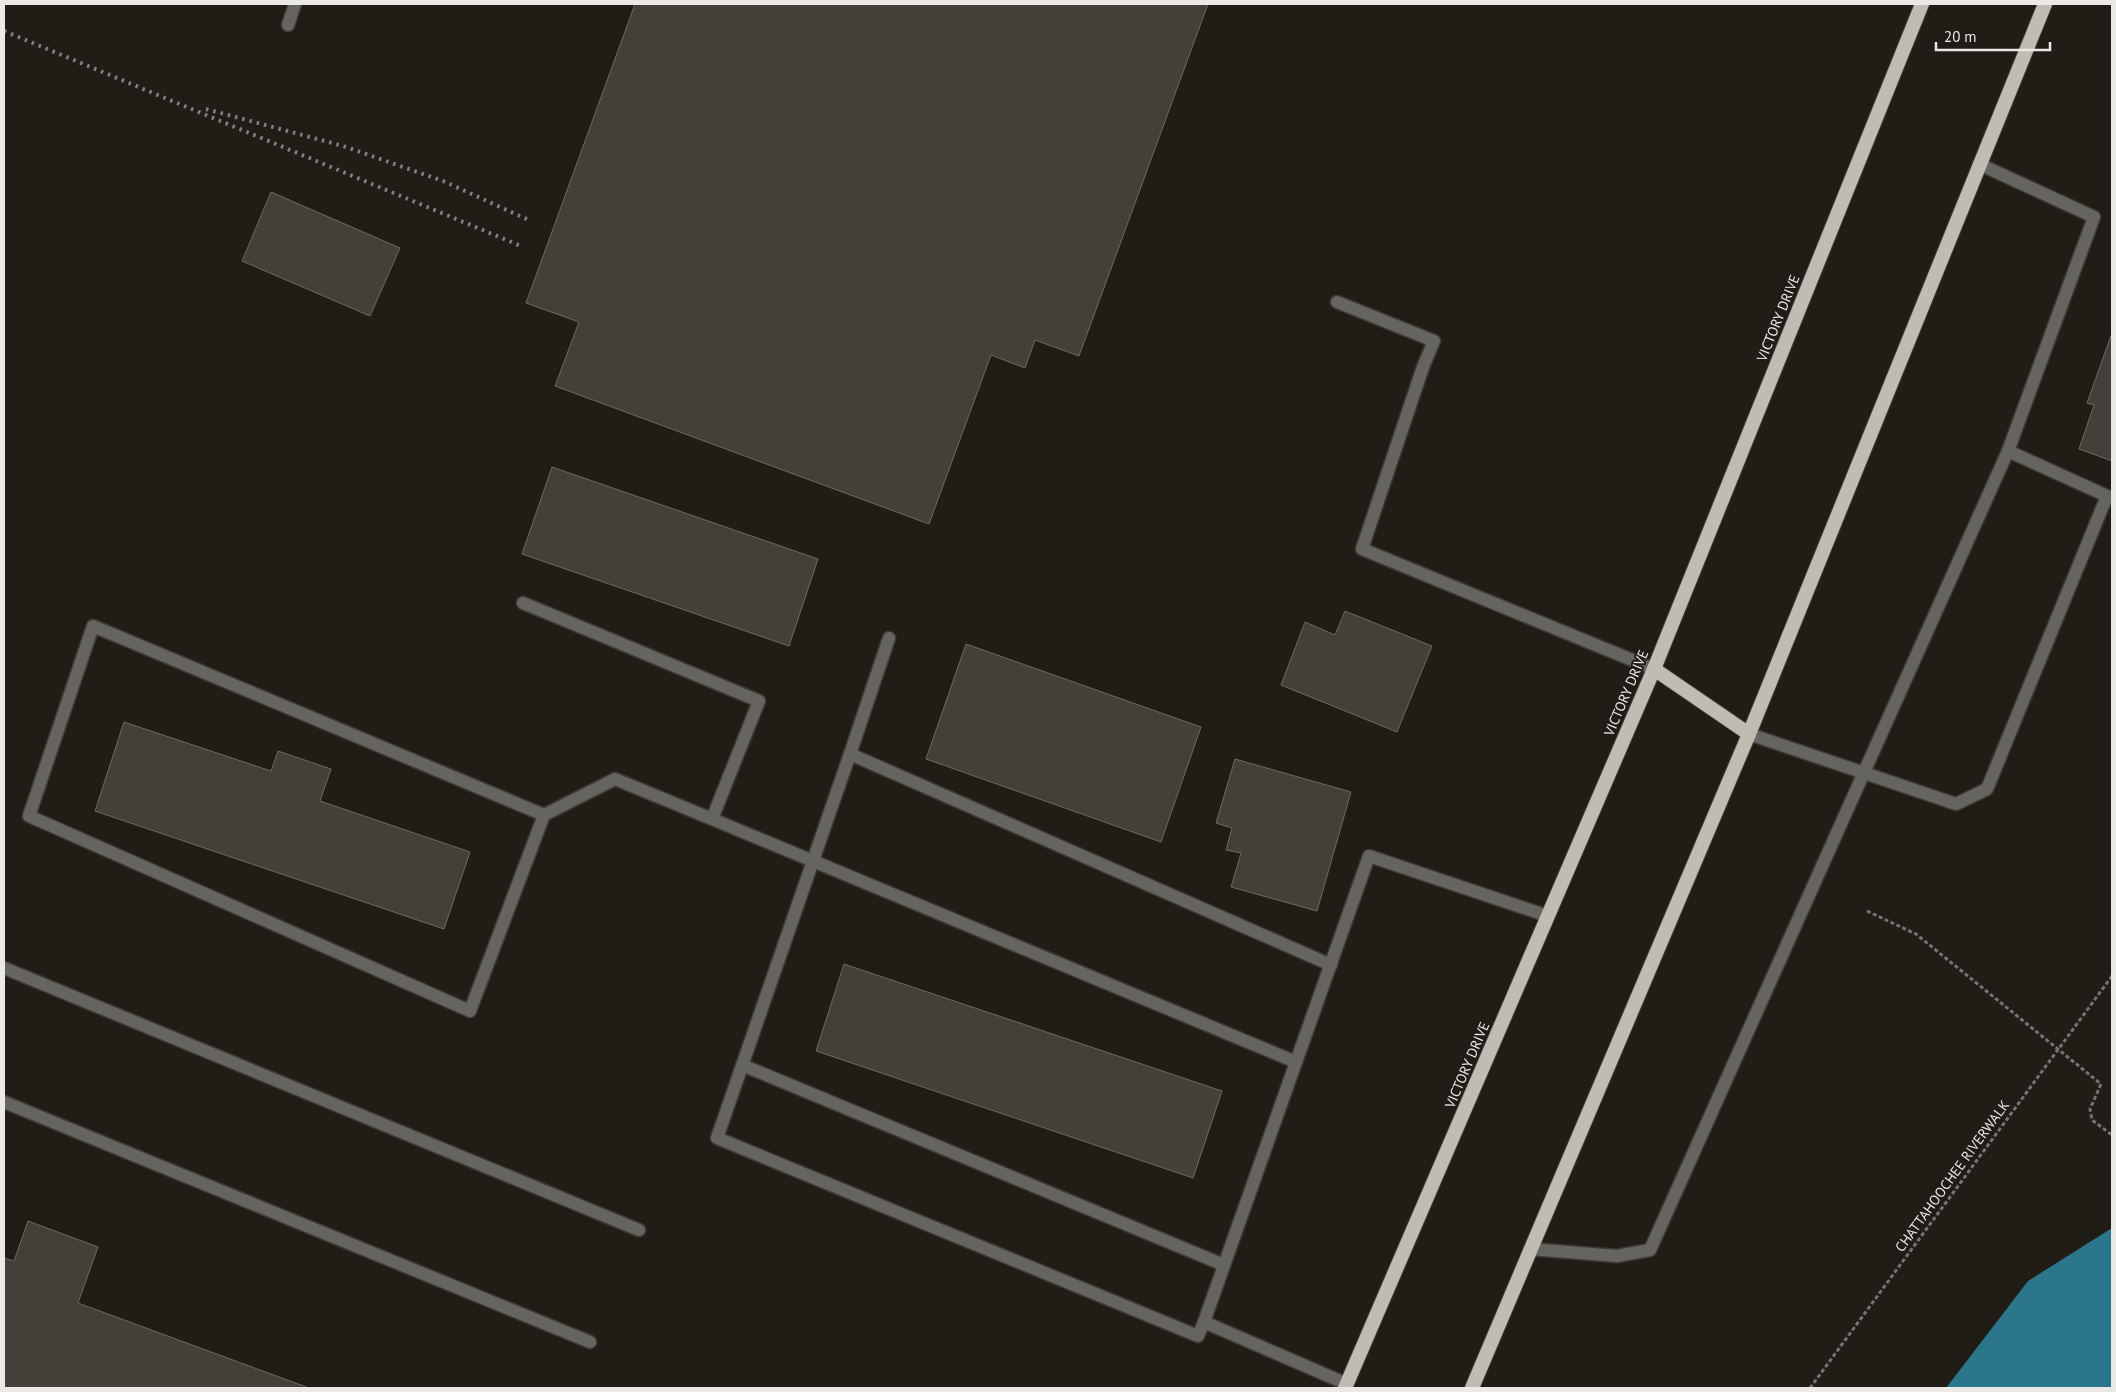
<svg xmlns="http://www.w3.org/2000/svg" width="2116" height="1392" font-family="'PT Sans',sans-serif">
	<rect width="100%" height="100%" fill="#201d16"/>
	<path fill="#2b768b" d="M2112,1228V1388H1946L2028,1281Z"/>
	<g fill="#434039" stroke="#6d6a62">
		<path d="M635,4H1208L1079,356L1035,340L1025,368L991,355L929,524L555,386L579,322L526,303Z"/>
		<path d="M271,192L400,248L370,316L242,261Z"/>
		<path d="M2112,333V461L2079,449L2094,405L2087,403Z"/>
		<path d="M552,467L818,559L789,646L522,554Z"/>
		<path d="M1345,611L1432,646L1397,732L1281,685L1305,622L1335,635Z"/>
		<path d="M966,644L1201,727L1161,842L926,759Z"/>
		<path d="M124,722L271,771L278,751L331,769L320,801L470,852L444,929L95,811Z"/>
		<path d="M1235,759L1351,792L1317,911L1231,887L1241,853L1226,850L1232,828L1216,823Z"/>
		<path d="M844,964L1222,1091L1193,1178L816,1051Z"/>
		<path d="M28,1221L98,1247L78,1303L309,1388H4V1258L14,1261Z"/>
	</g>
	<g fill="none" stroke-linecap="round" stroke-linejoin="round">
		<defs>
			<g id="service">
				<path d="M288,25L295,4"/>
				<path d="M1337,302L1434,341L1423,367L1362,549L1654,669"/>
				<path d="M523,603L759,701L712,819L1296,1062"/>
				<path d="M1749,734L1956,804L1987,789L2107,496L2008,451"/>
				<path d="M850,754L889,638"/>
				<path d="M544,815L470,1011L29,816L93,626L544,815L615,779L712,819"/>
				<path d="M4,968L639,1230"/>
				<path d="M742,1065L1224,1265"/>
				<path d="M4,1102L590,1342"/>
				<path d="M1530,1249L1617,1256L1650,1250L2008,451L2094,217L1979,164"/>
				<path d="M1204,1322L1198,1336L717,1138L850,754L1331,965"/>
				<path d="M1347,1384L1204,1322L1369,856L1548,916"/>
			</g>
			<g id="trunk">
				<path d="M1654,669L1749,734"/>
				<path d="M1345,1388L1654,669L1922,4"/>
				<path d="M1472,1388L1749,734L2045,4"/>
			</g>
		</defs>
		<use href="#service" stroke="#3c3a33" stroke-width="15"/>
		<use href="#trunk" stroke="#3c3a33" stroke-width="16"/>
		<g stroke="#77746f" stroke-width="3" stroke-dasharray="4 2.5" stroke-linecap="butt">
			<path d="M1867,911L1916,934L2101,1084L2090,1109L2092,1120L2112,1135"/>
			<path d="M1810,1388L2112,976"/>
		</g>
		<use href="#service" stroke="#666461" stroke-width="12"/>
		<use href="#trunk" stroke="#bfbcb4" stroke-width="14"/>
		<g stroke="#84817c" stroke-width="4" stroke-dasharray="2.5 5" stroke-linecap="butt">
			<path d="M4,31L521,246"/>
			<path d="M206,109L343,146L443,181L531,221"/>
		</g>
	</g>
	<g text-anchor="middle" stroke-width="4" stroke-linejoin="round" paint-order="stroke">
		<g font-size="14" fill="#ebe9e5" stroke="#201d16">
			<text transform="translate(1778 318) rotate(-68)" y="5">VICTORY DRIVE</text>
			<text transform="translate(1626 693) rotate(-67)" y="5">VICTORY DRIVE</text>
			<text transform="translate(1467 1065) rotate(-67)" y="5">VICTORY DRIVE</text>
			<text transform="translate(1952 1176) rotate(-54)" y="5">CHATTAHOOCHEE RIVERWALK</text>
		</g>
	</g>
	<rect width="2116" height="1392" fill="none" stroke="#ebe9e5" stroke-width="10"/>
	<path d="M1936 42v8h114v-8" fill="none" stroke="#ebe9e5" stroke-width="2.5"/>
	<text x="1944" y="42" font-size="15" fill="#ebe9e5" stroke="#201d16" stroke-width="4" paint-order="stroke">20 m</text>
</svg>
